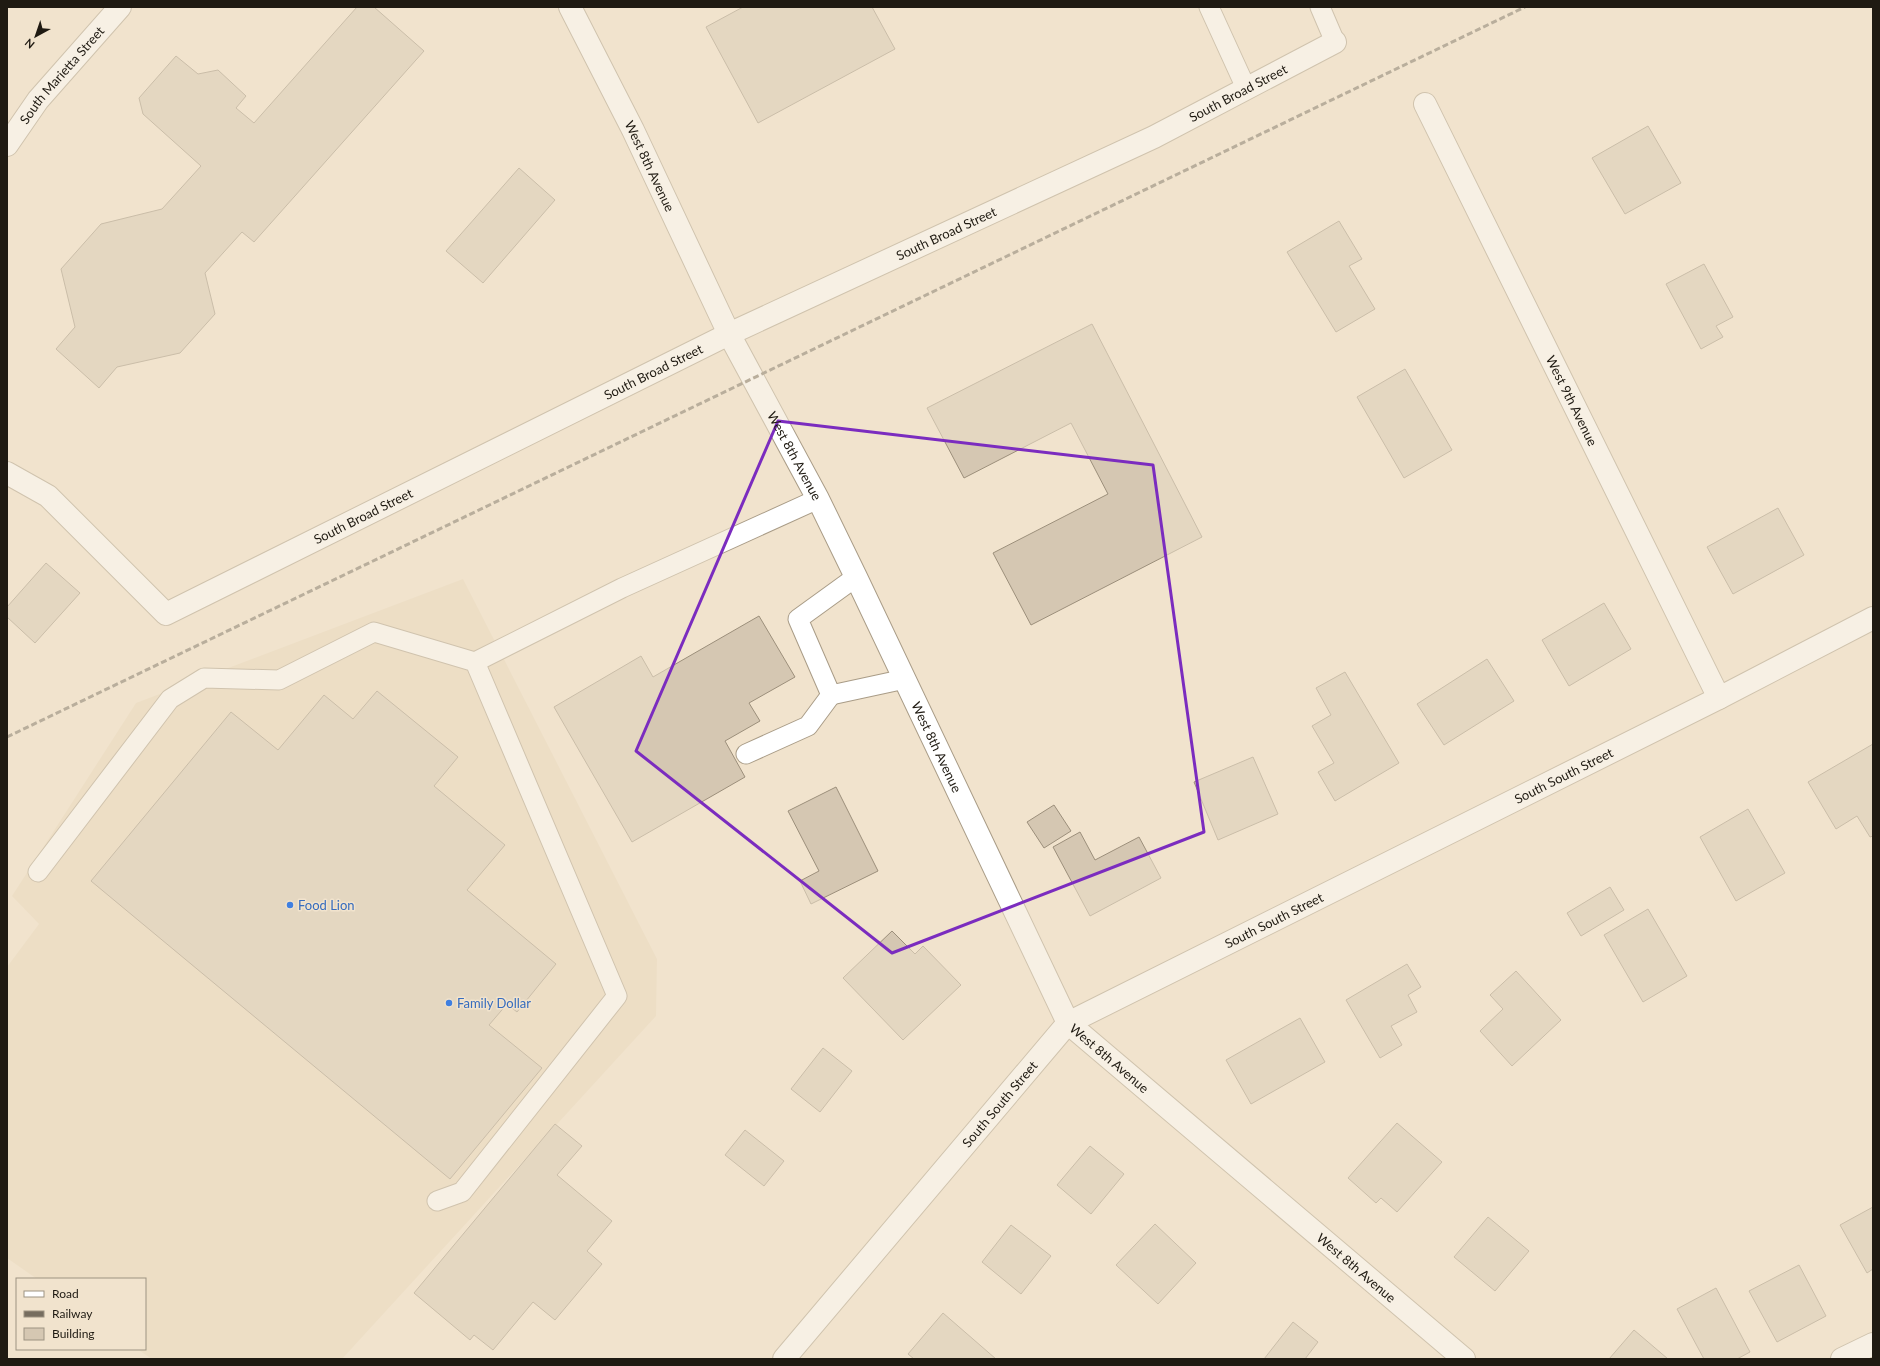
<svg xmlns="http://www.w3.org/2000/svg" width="1880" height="1366" font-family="Lato,sans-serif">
	<rect width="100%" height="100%" fill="#f1e3cd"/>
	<path fill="#e9d7bb" d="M463,579L657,959L656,1016L342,1359H152L137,1349H145V1279H37L7,1258V967L39,924L12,896L136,703Z"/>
	<g fill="#d5c7b2" stroke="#9c8f7b">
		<path d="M357,7H374L424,51L254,242L242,232L205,273L215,314L180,353L117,367L99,388L56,349L75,327L61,269L101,224L162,209L201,166L143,114L139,98L176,56L198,74L218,70L246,96L236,108L254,123Z"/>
		<path d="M743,7H872L895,49L758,123L706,27Z"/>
		<path d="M1648,126L1681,183L1625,214L1592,158Z"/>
		<path d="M519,168L555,200L483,283L446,251Z"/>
		<path d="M1339,221L1362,259L1349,266L1375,309L1336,332L1287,252Z"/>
		<path d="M1704,264L1733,317L1716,326L1723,337L1701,349L1666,284Z"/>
		<path d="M1092,324L1202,537L1031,625L993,553L1108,494L1071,423L964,478L927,408Z"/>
		<path d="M1405,369L1452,450L1404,478L1357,397Z"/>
		<path d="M1778,508L1804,555L1733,594L1707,547Z"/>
		<path d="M46,563L80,593L35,643L7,617V607Z"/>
		<path d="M1604,603L1631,649L1569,686L1542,640Z"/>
		<path d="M759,616L795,677L749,703L760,721L725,741L745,777L632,842L554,707L641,656L653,677Z"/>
		<path d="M1487,659L1514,701L1444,745L1417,704Z"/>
		<path d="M1345,672L1399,763L1335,801L1318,772L1334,763L1312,726L1331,715L1316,688Z"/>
		<path d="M377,691L458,757L434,786L505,845L467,890L556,964L517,1012L507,1004L489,1025L542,1068L450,1179L91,881L231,712L278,750L324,695L353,719Z"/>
		<path d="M1873,744V836L1870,837L1857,816L1836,829L1808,782Z"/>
		<path d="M1253,757L1278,814L1218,840L1194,782Z"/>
		<path d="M836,787L878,871L811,904L800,881L819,871L788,811Z"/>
		<path d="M1054,805L1071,831L1044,848L1027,822Z"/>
		<path d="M1748,809L1785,873L1736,901L1700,837Z"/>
		<path d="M1080,832L1095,860L1139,837L1161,878L1090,916L1053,847Z"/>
		<path d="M1610,887L1624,910L1581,936L1567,913Z"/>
		<path d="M1648,909L1687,976L1643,1002L1604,935Z"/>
		<path d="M892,931L915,954L923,946L961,985L903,1040L843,978Z"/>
		<path d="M1407,964L1421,987L1408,995L1417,1012L1391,1026L1402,1045L1380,1058L1346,1000Z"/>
		<path d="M1516,971L1561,1020L1512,1066L1480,1031L1503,1009L1490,995Z"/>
		<path d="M1300,1018L1325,1062L1251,1104L1226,1060Z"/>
		<path d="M823,1048L852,1071L820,1112L791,1089Z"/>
		<path d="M1397,1123L1442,1162L1397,1212L1381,1198L1376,1203L1348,1178Z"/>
		<path d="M555,1124L582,1146L557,1175L612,1221L587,1251L602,1264L555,1320L533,1302L493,1350L474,1335L470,1340L414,1293Z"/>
		<path d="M745,1130L784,1161L764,1186L725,1155Z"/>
		<path d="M1090,1146L1124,1174L1091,1214L1057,1185Z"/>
		<path d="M1873,1207V1269L1867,1273L1840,1225Z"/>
		<path d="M1488,1217L1529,1251L1495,1291L1454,1257Z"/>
		<path d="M1155,1224L1196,1263L1158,1304L1116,1265Z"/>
		<path d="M1011,1225L1051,1256L1021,1294L982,1262Z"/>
		<path d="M1799,1265L1826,1316L1777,1342L1749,1291Z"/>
		<path d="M1716,1288L1750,1352L1737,1359H1704L1677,1309Z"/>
		<path d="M943,1313L996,1359H914L908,1354Z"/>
		<path d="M1293,1322L1318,1342L1305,1359H1264Z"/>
		<path d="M1634,1330L1668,1359H1609Z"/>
	</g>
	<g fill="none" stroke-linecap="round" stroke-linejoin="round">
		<defs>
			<g id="service">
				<path d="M1209,7L1246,88"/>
				<path d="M1320,7L1335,42"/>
				<path d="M856,577L798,619L831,695L905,679"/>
				<path d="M475,662L622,588L818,499"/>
				<path d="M746,754L808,726L831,695"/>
				<path d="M38,872L170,699L204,678L279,680L374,632L475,662L617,996L462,1192L437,1201"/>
			</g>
			<g id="minor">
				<path id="s1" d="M570,7L633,130L729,334L818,499L856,577L1068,1023L1464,1359"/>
				<path id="s2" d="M1425,104L1719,698"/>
				<path id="s3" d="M7,145L38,100L120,7"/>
				<path id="s4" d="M7,473L48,496L166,614L729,334L1154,137L1335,42"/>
				<path id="s5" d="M784,1359L1068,1023L1719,698L1873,618"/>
				<path d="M1842,1359L1873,1344"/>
			</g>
		</defs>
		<use href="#service" stroke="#a99c87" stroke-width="21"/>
		<use href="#minor" stroke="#a99c87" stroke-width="24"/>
		<use href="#service" stroke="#fff" stroke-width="19"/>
		<use href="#minor" stroke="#fff" stroke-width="22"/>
		<path stroke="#766d5f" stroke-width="3" stroke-dasharray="6 3" stroke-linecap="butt" d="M7,737L1525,7"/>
	</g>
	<path d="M0 0H1880V1366H0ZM778,421L1153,465L1204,832L892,953L636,751Z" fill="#f1e3cd" fill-opacity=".55" fill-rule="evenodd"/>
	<path fill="none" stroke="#7b2cbf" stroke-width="3" stroke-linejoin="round" d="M778,421L1153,465L1204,832L892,953L636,751Z"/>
	<g fill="#3f7fe0" stroke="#f1e3cd" stroke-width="1.5">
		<circle cx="290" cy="905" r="4"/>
		<circle cx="449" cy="1003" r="4"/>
	</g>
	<g text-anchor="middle" stroke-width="3" stroke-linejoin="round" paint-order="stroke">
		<g font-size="13" fill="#1f1a12" stroke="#f1e3cd">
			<text dy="5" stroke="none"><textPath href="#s3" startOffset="89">South Marietta Street</textPath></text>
			<text dy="5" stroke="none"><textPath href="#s4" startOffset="1406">South Broad Street</textPath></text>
			<text dy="5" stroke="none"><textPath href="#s1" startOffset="178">West 8th Avenue</textPath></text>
			<text dy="5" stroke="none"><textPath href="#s4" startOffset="1082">South Broad Street</textPath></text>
			<text dy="5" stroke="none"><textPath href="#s4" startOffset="758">South Broad Street</textPath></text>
			<text dy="5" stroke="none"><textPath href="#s2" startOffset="331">West 9th Avenue</textPath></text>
			<text dy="5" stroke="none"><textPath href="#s1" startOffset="502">West 8th Avenue</textPath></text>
			<text dy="5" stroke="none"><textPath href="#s4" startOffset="434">South Broad Street</textPath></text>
			<text dy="5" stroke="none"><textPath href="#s1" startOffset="826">West 8th Avenue</textPath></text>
			<text dy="5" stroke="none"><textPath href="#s5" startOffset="994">South South Street</textPath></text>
			<text dy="5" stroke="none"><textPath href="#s5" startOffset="670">South South Street</textPath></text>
			<text dy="5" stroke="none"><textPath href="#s1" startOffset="1186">West 8th Avenue</textPath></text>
			<text dy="5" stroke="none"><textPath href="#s5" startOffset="334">South South Street</textPath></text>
			<text dy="5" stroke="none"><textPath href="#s1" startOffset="1510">West 8th Avenue</textPath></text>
		</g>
		<g font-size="13" fill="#366cbe" stroke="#f1e3cd" text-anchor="start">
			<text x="298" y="910">Food Lion</text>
			<text x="457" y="1008">Family Dollar</text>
		</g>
	</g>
	<rect width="1880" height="1366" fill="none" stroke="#1f1a12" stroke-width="16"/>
	<rect x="16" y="1278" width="130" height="72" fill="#f1e3cd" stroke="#9d9382"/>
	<rect x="24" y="1291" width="20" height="6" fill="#ffffff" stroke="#9d9382"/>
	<text x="52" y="1298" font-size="12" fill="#1f1a12">Road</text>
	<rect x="24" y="1311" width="20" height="6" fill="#766d5f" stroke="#9d9382"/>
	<text x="52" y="1318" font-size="12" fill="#1f1a12">Railway</text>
	<rect x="24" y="1328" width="20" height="12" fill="#d5c7b2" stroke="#9d9382"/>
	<text x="52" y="1338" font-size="12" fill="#1f1a12">Building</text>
	<g transform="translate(36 36) rotate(220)" stroke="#f1e3cd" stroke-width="3" paint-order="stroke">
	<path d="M0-3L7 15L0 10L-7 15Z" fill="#1f1a12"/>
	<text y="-6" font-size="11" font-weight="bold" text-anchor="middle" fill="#1f1a12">N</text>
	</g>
</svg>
